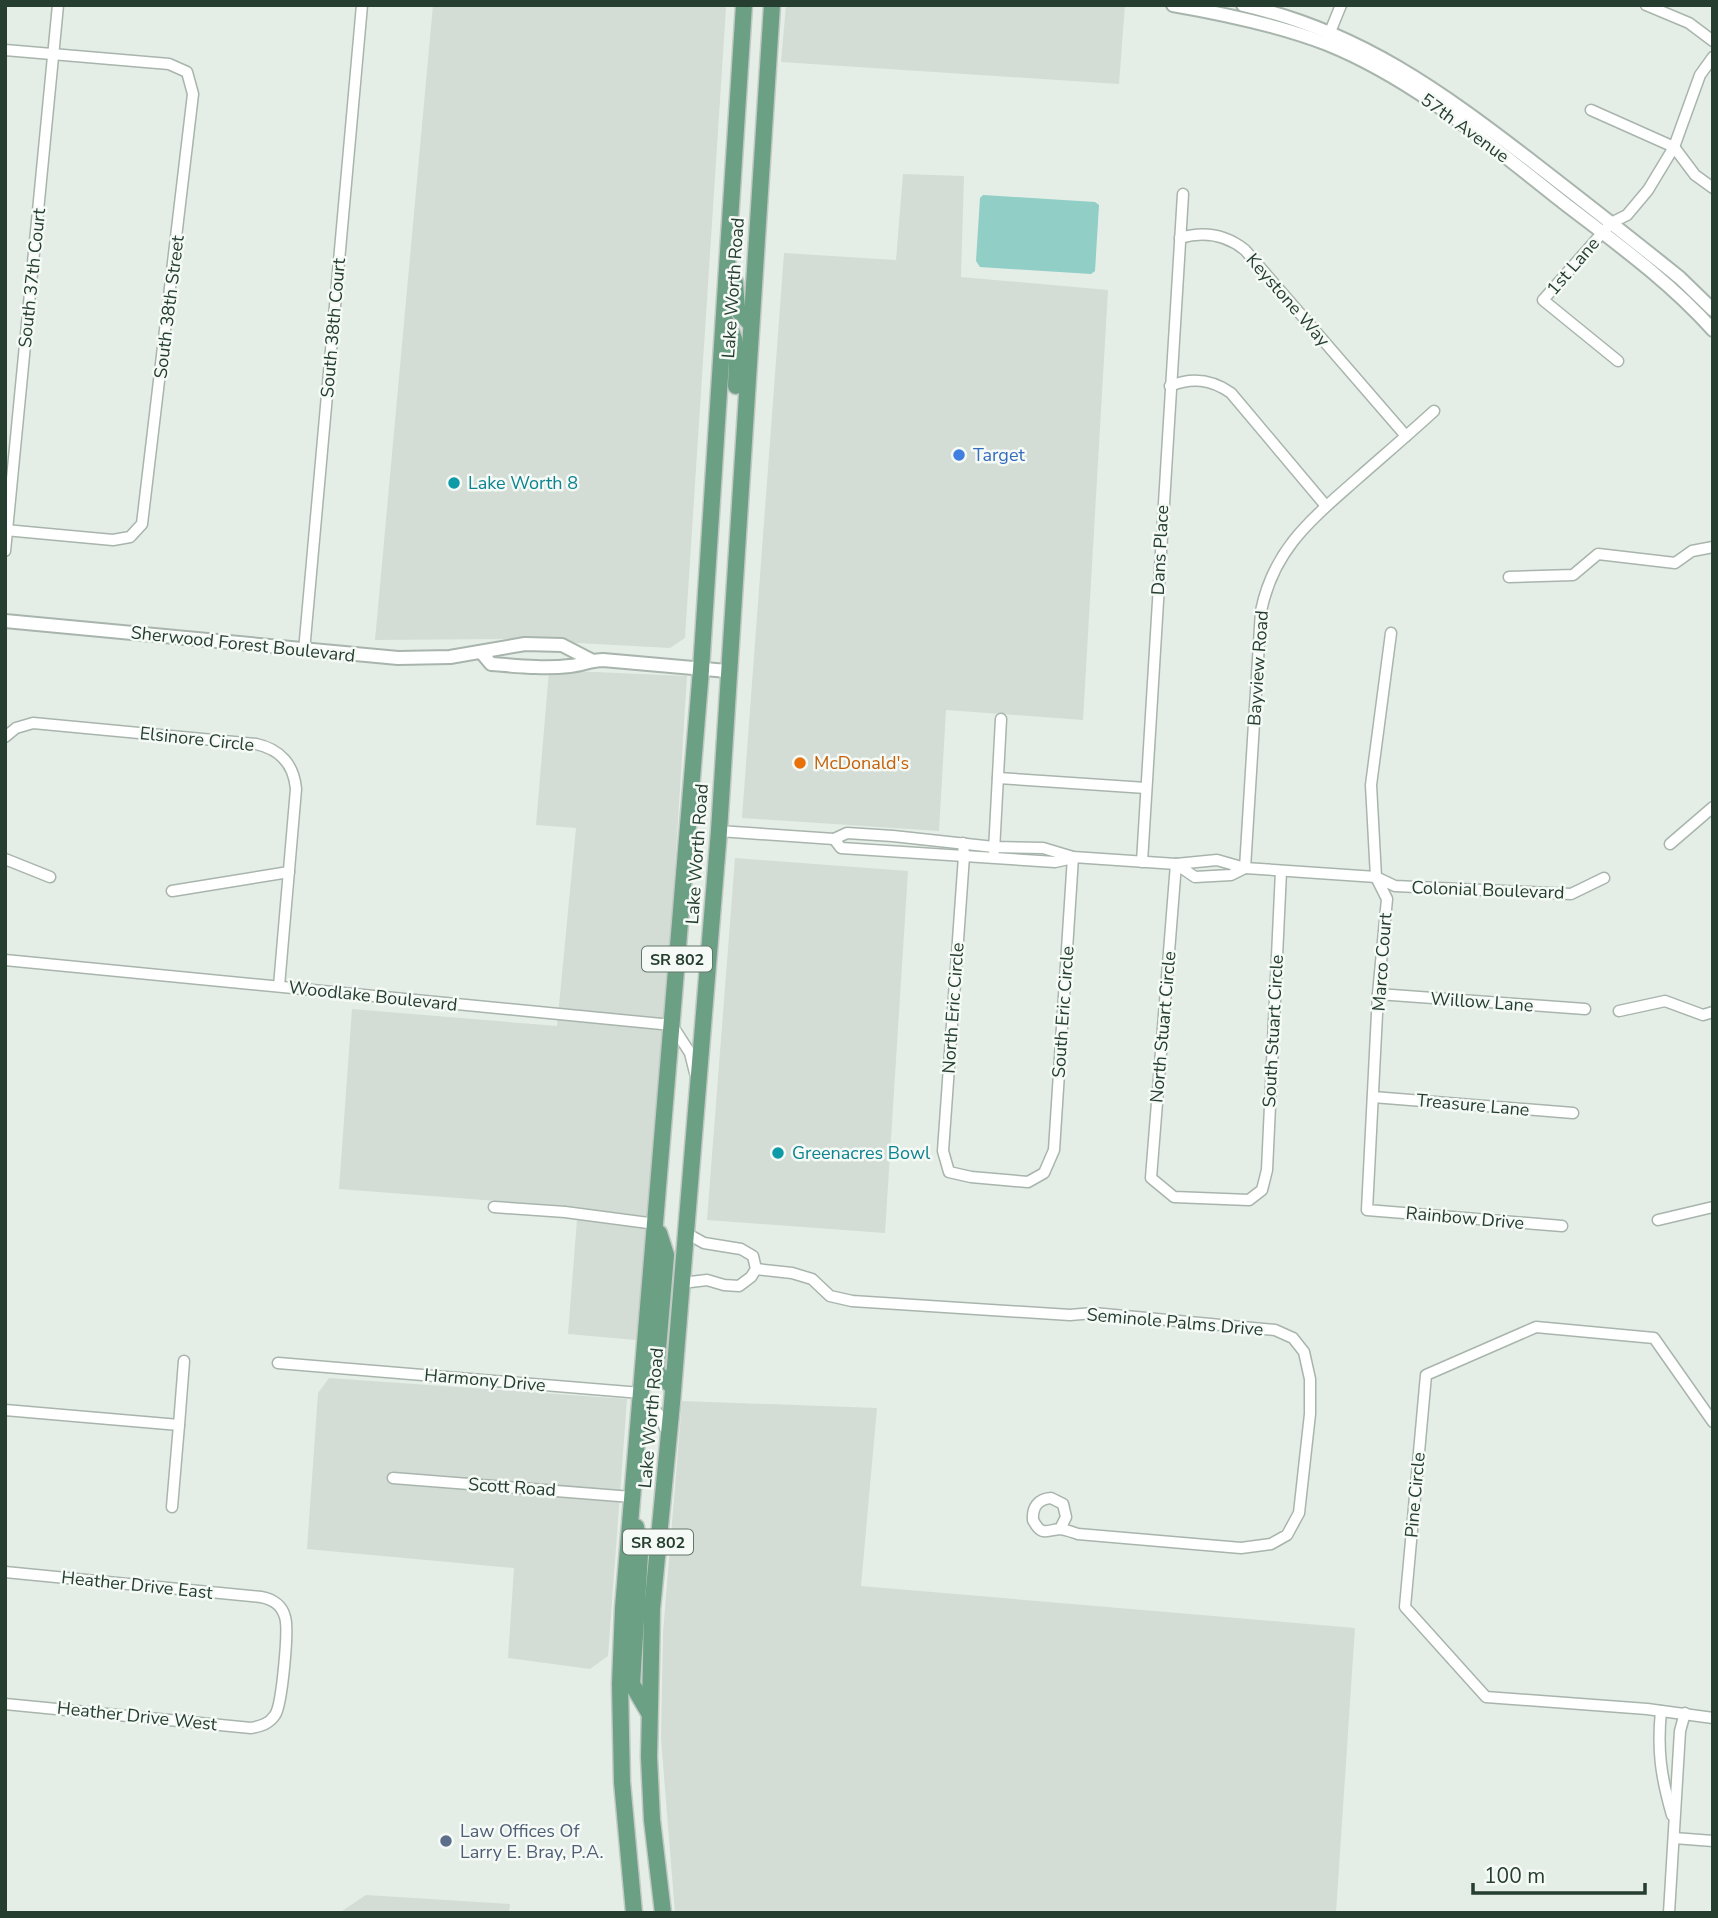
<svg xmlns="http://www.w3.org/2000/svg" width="1718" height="1918" font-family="'Nunito Sans',sans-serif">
	<rect width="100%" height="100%" fill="#e5ede7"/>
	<g fill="#d3ddd5">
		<path d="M433,5H723L726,8L685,638L670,648L505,639L375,640Z"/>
		<path d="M786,5H1125L1119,84L781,62Z"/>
		<path d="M903,174L964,176L961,277L1108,290L1083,720L946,710L939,831L742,818L784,253L896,260Z"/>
		<path d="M549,670L687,676L664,1045L636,1340L568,1334L578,1207L339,1189L352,1009L557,1026L576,828L536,825Z"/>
		<path d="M735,858L908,871L885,1233L707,1220Z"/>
		<path d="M329,1378L627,1399L608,1656L590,1669L508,1658L514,1568L307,1549L318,1393Z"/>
		<path d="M682,1401L877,1408L861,1586L1355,1628L1336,1913H675L661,1739L663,1633Z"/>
		<path d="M366,1895L510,1904L509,1913H339Z"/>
	</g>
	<path fill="#90cec6" d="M983,195L1095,202L1099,205L1095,271L1091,274L980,267L976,261L980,198Z"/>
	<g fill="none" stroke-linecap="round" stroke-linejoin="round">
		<defs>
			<g id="minor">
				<path d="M1646,5L1689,23L1713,41"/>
				<path d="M1330,32L1341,5"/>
				<path d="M5,50L169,64L187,72L193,94L142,524L130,537L113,540L5,530"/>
				<path d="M1591,110L1674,147L1695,175L1713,188"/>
				<path d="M1180,238C1204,231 1225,234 1245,250L1406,436"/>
				<path d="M1618,361L1543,300L1611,223L1627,215L1648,190L1674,147L1700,75L1713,57"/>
				<path d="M1170,386C1192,377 1211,379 1231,393L1326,506"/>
				<path d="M5,551L58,5"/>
				<path d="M1509,577L1573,575L1598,554L1675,563L1692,551L1713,547"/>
				<path d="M1391,633L1371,785L1376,877L1387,899L1378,994L1367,1210L1562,1226"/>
				<path d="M304,651L362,5"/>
				<path d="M5,737L16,728L33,723L256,744C280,749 294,765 296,789L279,986"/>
				<path d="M998,778L1146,788"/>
				<path d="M719,831L834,839L847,833L893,836L994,847L1043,848L1073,857L1176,864L1217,860L1245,868L1376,877L1395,886L1571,894L1604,878"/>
				<path d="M834,839L841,848L1055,862L1073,858"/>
				<path d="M963,843L964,856L943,1151L949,1172L971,1177L1028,1182L1044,1173L1054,1150L1073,857"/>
				<path d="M1670,844L1713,807"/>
				<path d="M994,851L1001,719"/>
				<path d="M5,859L50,877"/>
				<path d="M1142,862L1183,194"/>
				<path d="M1176,864L1151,1178L1174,1197L1249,1200L1262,1190L1267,1170L1281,871"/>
				<path d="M1176,864L1195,877L1231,875L1245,868"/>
				<path d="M1245,868L1261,611C1274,548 1312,519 1357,479C1383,456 1409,434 1434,411"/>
				<path d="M172,891L289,872"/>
				<path d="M5,960L672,1025L690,1053L695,1073"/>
				<path d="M1378,994L1585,1009"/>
				<path d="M1619,1011L1665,1001L1703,1015L1713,1012"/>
				<path d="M1373,1097L1573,1113"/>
				<path d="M494,1207L565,1212L656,1224"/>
				<path d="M1658,1220L1713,1207"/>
				<path d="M756,1269L792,1273L812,1279L830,1296L852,1301L1070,1315L1093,1313L1275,1330L1293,1338L1304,1352L1310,1379V1414L1299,1513L1287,1535L1271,1544L1241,1548L1078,1534C1072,1532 1064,1529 1059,1529C1046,1531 1041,1536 1033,1520C1032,1507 1038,1499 1051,1498L1063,1504L1066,1517L1060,1529"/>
				<path d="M682,1283L707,1280L724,1285L739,1286L751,1277L756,1269L753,1256L741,1249L704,1243L686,1233"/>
				<path d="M278,1363L641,1393L660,1416L667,1433"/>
				<path d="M5,1410L179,1425L172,1507"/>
				<path d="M1713,1422L1654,1338L1536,1327L1426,1375L1405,1607L1486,1697L1647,1709L1713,1718"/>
				<path d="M179,1425L184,1361"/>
				<path d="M393,1478L632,1497"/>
				<path d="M5,1572L261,1597C272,1599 282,1605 285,1617C289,1629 282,1705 275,1715C269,1724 261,1726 251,1728L5,1704"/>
				<path d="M1661,1711C1657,1750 1661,1777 1672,1815"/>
				<path d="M1674,1838L1713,1841"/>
				<path d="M1669,1913L1680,1731L1685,1713"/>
			</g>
			<g id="tertiary">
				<path d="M1173,5C1225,14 1278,25 1327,44C1416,80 1490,145 1564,203C1616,243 1669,281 1713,330"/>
				<path d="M1243,5C1359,31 1442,92 1534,163C1583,201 1632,239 1680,278L1713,310"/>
				<path d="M5,621L398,658L450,657L525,644L562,645L591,660"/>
				<path d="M481,652L491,664C517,666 544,669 570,666C582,665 591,660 603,660L727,671"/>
			</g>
			<g id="primary">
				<path d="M735,282L737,309L750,323"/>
				<path d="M724,319C740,340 737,360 736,386"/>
				<path d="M659,1233L666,1255L656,1372L673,1387"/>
				<path d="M636,1527L640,1554L632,1684L649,1713"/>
				<path d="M634,1913L622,1782L620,1684L623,1608L701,670L744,5"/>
				<path d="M663,1913L652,1820L649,1757L652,1609L672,1403L719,831L772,5"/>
			</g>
		</defs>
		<use href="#minor" stroke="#a8b5ac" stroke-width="13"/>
		<use href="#tertiary" stroke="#a8b5ac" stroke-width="16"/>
		<use href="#primary" stroke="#c2c9c5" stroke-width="19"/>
		<use href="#minor" stroke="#fff" stroke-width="10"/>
		<use href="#tertiary" stroke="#fff" stroke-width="12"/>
		<use href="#primary" stroke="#6ca084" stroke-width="16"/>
	</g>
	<circle fill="#3f7fe0" stroke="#f5faf6" stroke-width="2.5" cx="959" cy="455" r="7"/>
	<g fill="#0f9aa8" stroke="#f5faf6" stroke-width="2.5">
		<circle cx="454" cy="483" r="7"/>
		<circle cx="778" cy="1153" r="7"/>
	</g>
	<circle fill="#e8710a" stroke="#f5faf6" stroke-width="2.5" cx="800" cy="763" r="7"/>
	<circle fill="#5c6f8a" stroke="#f5faf6" stroke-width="2.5" cx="446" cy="1841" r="7"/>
	<g text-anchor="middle" stroke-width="5" stroke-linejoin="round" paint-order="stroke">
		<g fill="#f5faf6" stroke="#63766b" stroke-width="2">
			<rect x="642" y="946.5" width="70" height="25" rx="5"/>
			<rect x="623" y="1529.5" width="70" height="25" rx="5"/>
		</g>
		<g font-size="16" font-weight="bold" fill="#253e30">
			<text x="677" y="965">SR 802</text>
			<text x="658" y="1548">SR 802</text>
		</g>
		<g font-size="18" fill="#253e30" stroke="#f5faf6">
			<text transform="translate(1465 128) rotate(36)" y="6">57th Avenue</text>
			<text transform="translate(1573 266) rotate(-49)" y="6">1st Lane</text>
			<text transform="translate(32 278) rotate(-84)" y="6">South 37th Court</text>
			<text transform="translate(733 288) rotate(-86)" y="6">Lake Worth Road</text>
			<text transform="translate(1288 300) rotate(49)" y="6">Keystone Way</text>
			<text transform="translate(169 307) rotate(-83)" y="6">South 38th Street</text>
			<text transform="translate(333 328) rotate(-85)" y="6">South 38th Court</text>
			<text transform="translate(1160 550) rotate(-87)" y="6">Dans Place</text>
			<text transform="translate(243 644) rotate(6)" y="6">Sherwood Forest Boulevard</text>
			<text transform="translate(1258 668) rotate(-86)" y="6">Bayview Road</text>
			<text transform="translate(197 739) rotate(6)" y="6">Elsinore Circle</text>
			<text transform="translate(697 854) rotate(-86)" y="6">Lake Worth Road</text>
			<text transform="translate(1488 890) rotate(2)" y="6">Colonial Boulevard</text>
			<text transform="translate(1382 962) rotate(-86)" y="6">Marco Court</text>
			<text transform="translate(373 996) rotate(6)" y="6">Woodlake Boulevard</text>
			<text transform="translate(1482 1002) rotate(4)" y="6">Willow Lane</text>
			<text transform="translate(953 1008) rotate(-86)" y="6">North Eric Circle</text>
			<text transform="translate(1063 1012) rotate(-86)" y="6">South Eric Circle</text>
			<text transform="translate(1163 1027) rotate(-85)" y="6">North Stuart Circle</text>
			<text transform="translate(1273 1031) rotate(-87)" y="6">South Stuart Circle</text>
			<text transform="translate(1473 1105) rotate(5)" y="6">Treasure Lane</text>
			<text transform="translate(1465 1218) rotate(5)" y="6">Rainbow Drive</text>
			<text transform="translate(1175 1322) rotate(5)" y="6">Seminole Palms Drive</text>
			<text transform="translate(485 1380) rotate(5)" y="6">Harmony Drive</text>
			<text transform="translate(651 1418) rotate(-85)" y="6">Lake Worth Road</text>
			<text transform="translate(512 1487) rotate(4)" y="6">Scott Road</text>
			<text transform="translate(1415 1495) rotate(-85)" y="6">Pine Circle</text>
			<text transform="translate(137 1585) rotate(6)" y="6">Heather Drive East</text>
			<text transform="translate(137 1716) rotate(6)" y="6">Heather Drive West</text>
		</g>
		<g font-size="18" fill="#366cbe" stroke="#f5faf6" text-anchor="start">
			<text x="973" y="461">Target</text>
		</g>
		<g font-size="18" fill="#0d838f" stroke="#f5faf6" text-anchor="start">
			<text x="468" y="489">Lake Worth 8</text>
			<text x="792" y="1159">Greenacres Bowl</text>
		</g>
		<g font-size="18" fill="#c56008" stroke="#f5faf6" text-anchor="start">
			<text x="814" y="769">McDonald's</text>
		</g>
		<g font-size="18" fill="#4e5e75" stroke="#f5faf6" text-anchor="start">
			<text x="460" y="1837">Law Offices Of<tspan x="460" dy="21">Larry E. Bray, P.A.</tspan></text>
		</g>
	</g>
	<rect width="1718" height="1918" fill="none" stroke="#253e30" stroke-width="14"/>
	<path d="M1473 1883v10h172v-10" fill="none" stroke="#253e30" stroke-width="3.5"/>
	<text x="1484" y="1883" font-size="21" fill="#253e30" stroke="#f5faf6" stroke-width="5" paint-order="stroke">100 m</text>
</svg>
